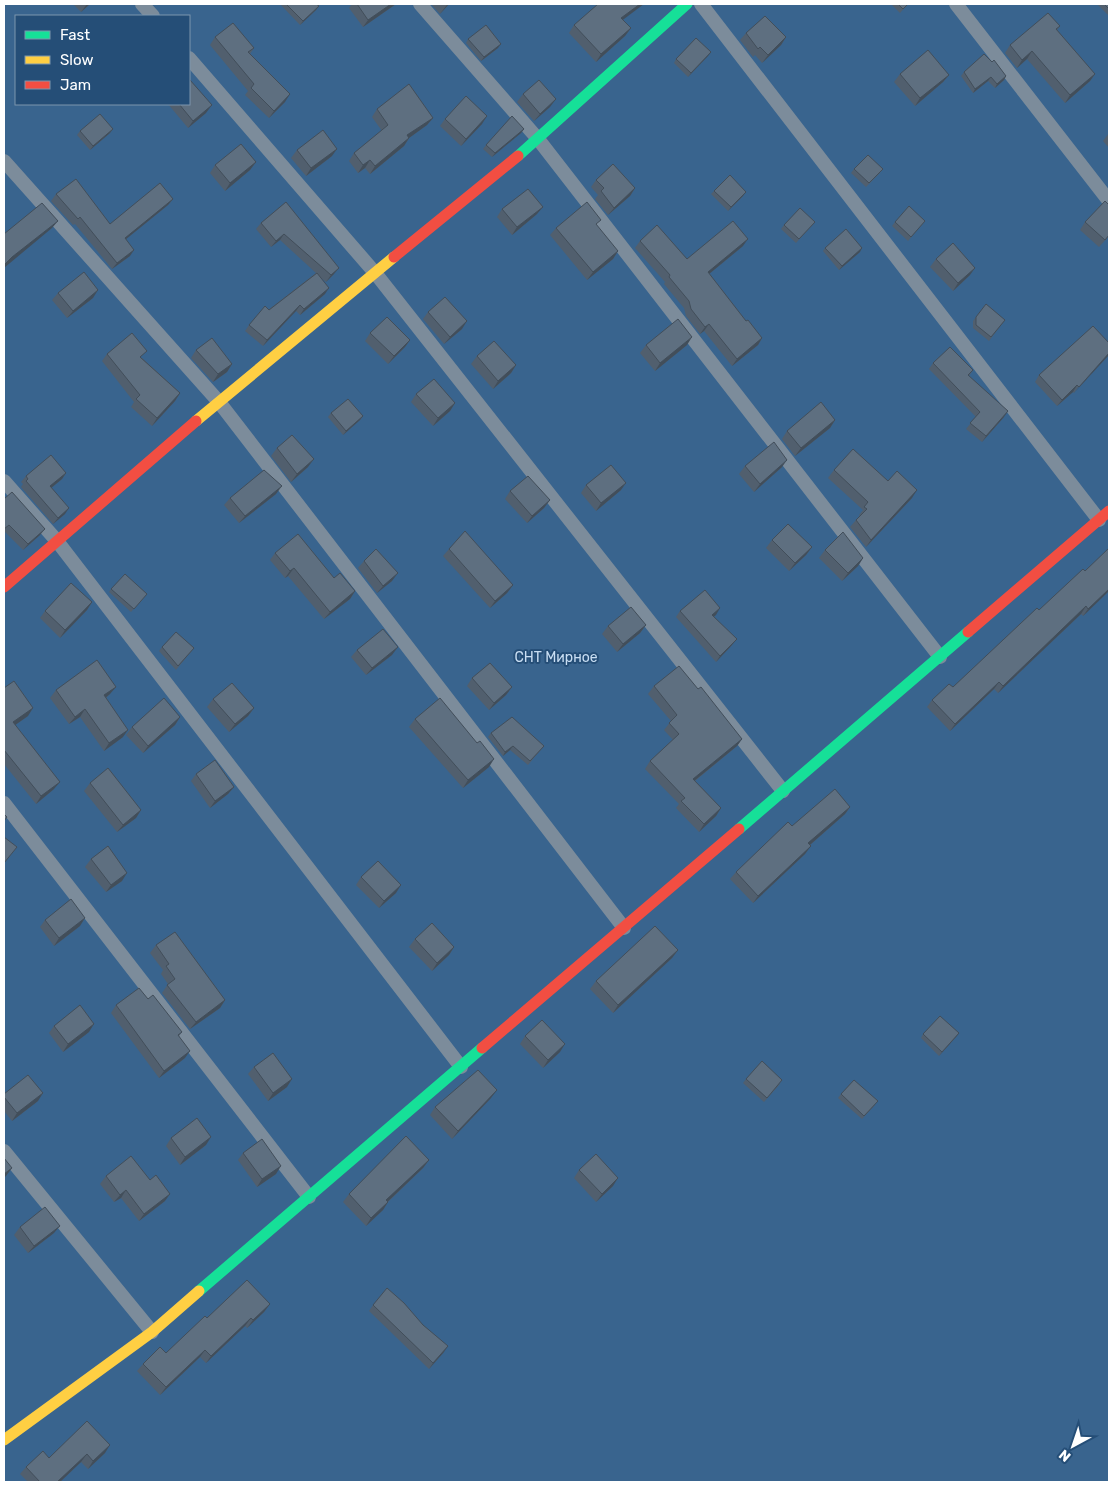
<svg xmlns="http://www.w3.org/2000/svg" width="1113" height="1486" font-family="Rubik,sans-serif">
	<rect width="100%" height="100%" fill="#384e64"/>
	<path fill="#39648e" fill-rule="evenodd" d="M4,4H1109V1482H4ZM16,16H189V104H16Z"/>
	<g fill="none" stroke-linecap="round" stroke-linejoin="round">
		<g stroke="#7c8c9b" stroke-width="14">
			<path d="M142,4L153,16"/>
			<path d="M420,4L538,139L940,657"/>
			<path d="M701,4L1099,520"/>
			<path d="M956,4L1109,201"/>
			<path d="M189,58L376,274L783,791"/>
			<path d="M4,161L219,402L624,928"/>
			<path d="M4,481L57,541L461,1067"/>
			<path d="M4,803L309,1197"/>
			<path d="M4,1151L152,1332"/>
		</g>
		<g stroke="#16e098" stroke-width="11">
			<path d="M518,156L687,4"/>
			<path d="M739,829L968,632"/>
			<path d="M199,1291L482,1048"/>
		</g>
		<g stroke="#ffcf43" stroke-width="11">
			<path d="M196,421L394,257"/>
			<path d="M4,1440L152,1332L199,1291"/>
		</g>
		<g stroke="#f24e42" stroke-width="11">
			<path d="M394,257L518,156"/>
			<path d="M4,587L196,421"/>
			<path d="M968,632L1109,511"/>
			<path d="M482,1048L739,829"/>
		</g>
	</g>
	<g fill="#515f6e">
		<path d="M73,4H90L81,12Z"/>
		<path d="M280,4H316L319,6L316,10L300,25Z"/>
		<path d="M352,4H396L363,27L349,8Z"/>
		<path d="M431,4H449L440,14Z"/>
		<path d="M891,4H908L900,13Z"/>
		<path d="M1097,4H1109V16Z"/>
		<path d="M623,20L631,28L625,36L596,62L569,33L574,25Z"/>
		<path d="M1060,26L1057,30L1095,74L1090,81L1065,103L1027,59L1017,68L1005,53L1010,45Z"/>
		<path d="M746,33L786,37L781,45L762,63L755,55L753,57L740,40Z"/>
		<path d="M215,37L254,48L250,54L285,102L269,118L245,95L248,91L210,45Z"/>
		<path d="M468,39L498,48L481,61L466,43Z"/>
		<path d="M711,52L688,77L674,63L676,59Z"/>
		<path d="M992,62L1006,76L1004,80L995,88L988,81L973,93L961,76L964,72Z"/>
		<path d="M900,74L949,75L943,82L915,106L894,82Z"/>
		<path d="M523,94L550,107L534,121L517,102Z"/>
		<path d="M168,104H189L206,113L188,128Z"/>
		<path d="M377,109L433,118L427,125L409,138L404,146L370,174L365,168L358,173L349,161L354,153L382,131L372,117Z"/>
		<path d="M445,119L482,124L461,146L440,126Z"/>
		<path d="M524,129L521,133L492,157L483,149L486,145Z"/>
		<path d="M80,131L110,133L90,150L77,135Z"/>
		<path d="M1109,133V148L1103,141Z"/>
		<path d="M297,150L332,156L306,176L291,158Z"/>
		<path d="M256,162L250,170L225,191L210,173L215,165Z"/>
		<path d="M854,169L880,173L866,187L851,173Z"/>
		<path d="M596,180L635,188L630,196L608,215L595,199L598,195L591,187Z"/>
		<path d="M714,191L743,196L728,211L711,194Z"/>
		<path d="M56,194L110,224L173,199L168,205L126,239L130,256L112,269L75,224L73,225L51,201Z"/>
		<path d="M286,202L334,274L326,282L320,277L325,294L300,315L296,311L263,346L245,331L249,325L316,273L280,240L271,247L256,229L261,223Z"/>
		<path d="M502,209L537,214L512,235L497,217Z"/>
		<path d="M925,221L908,241L892,226L895,222Z"/>
		<path d="M815,222L796,243L781,229L784,225Z"/>
		<path d="M1085,222L1109,236L1099,247L1080,230Z"/>
		<path d="M556,228L618,251L613,259L587,280L550,235Z"/>
		<path d="M640,241L687,259L743,246L709,274L746,321L762,338L758,345L732,366L704,331L700,334L686,316L684,308L664,284L665,282L635,248Z"/>
		<path d="M825,248L860,252L839,270L823,251Z"/>
		<path d="M936,259L970,275L953,291L930,267Z"/>
		<path d="M58,293L93,298L67,318L52,300Z"/>
		<path d="M428,312L462,329L444,344L423,319Z"/>
		<path d="M976,317L1005,320L989,341L973,328V321Z"/>
		<path d="M370,333L410,340L405,347L388,364L365,341Z"/>
		<path d="M1109,343L1074,393L1073,392L1057,406L1035,382L1039,375Z"/>
		<path d="M646,345H687L655,371L640,353Z"/>
		<path d="M196,350L232,364L227,372L213,382L191,358Z"/>
		<path d="M107,354L142,358L180,393L175,401L152,426L131,407L134,402L102,361Z"/>
		<path d="M477,356L516,365L511,373L493,389L471,364Z"/>
		<path d="M933,363L973,370L969,376L1004,417L982,442L966,429L976,417L929,369Z"/>
		<path d="M416,394L455,403L450,411L433,426L411,402Z"/>
		<path d="M331,413L363,416L360,420L343,435L328,417Z"/>
		<path d="M835,420L830,428L795,456L782,439L787,431Z"/>
		<path d="M277,448L308,467L291,482L271,456Z"/>
		<path d="M745,466L782,467L754,492L739,474Z"/>
		<path d="M834,470L888,481L912,498L866,547L850,527L856,520L860,516L859,515L863,510L828,478Z"/>
		<path d="M66,473L62,479L51,488L65,514L53,524L21,487L23,484L21,482L26,476Z"/>
		<path d="M586,485L621,490L596,511L581,493Z"/>
		<path d="M510,491L550,500L544,508L527,523L505,499Z"/>
		<path d="M276,494L239,523L224,505L230,498Z"/>
		<path d="M4,499L40,535L23,550L4,531Z"/>
		<path d="M772,540L812,547L806,555L789,571L766,548Z"/>
		<path d="M449,549L513,585L507,593L490,608L443,556Z"/>
		<path d="M825,550L863,558L858,566L842,581L819,558Z"/>
		<path d="M275,553L334,578L355,591L350,599L324,619L288,576L285,578L270,560Z"/>
		<path d="M364,561L392,581L377,593L358,568Z"/>
		<path d="M111,589L147,594L131,612L109,592Z"/>
		<path d="M1109,591L1083,616L1081,614L998,693L994,689L950,731L927,707L932,700L953,687L1039,610Z"/>
		<path d="M92,602L87,610L60,638L40,618L45,611Z"/>
		<path d="M680,611L716,615L714,616L732,645L716,662L676,617Z"/>
		<path d="M646,625L640,633L617,652L602,634L608,626Z"/>
		<path d="M162,647L194,648L176,670L159,651Z"/>
		<path d="M357,650L392,655L366,675L351,657Z"/>
		<path d="M472,678L512,687L506,695L489,710L467,686Z"/>
		<path d="M654,686L698,689L742,739L737,746L695,781L721,808L716,816L699,832L676,808L679,804L645,769L650,761L673,740L664,730L671,721L648,694Z"/>
		<path d="M4,688L28,716L15,725L54,789L36,804L4,764Z"/>
		<path d="M56,690L110,694L106,698L123,737L104,751L80,717L69,724L50,698Z"/>
		<path d="M213,699L254,708L248,716L229,732L207,707Z"/>
		<path d="M180,717L175,725L143,753L126,735L132,727Z"/>
		<path d="M415,719L489,767L463,788L409,727Z"/>
		<path d="M491,733L544,746L528,765L510,750L503,756L488,737Z"/>
		<path d="M196,774L234,787L228,794L210,808L191,781Z"/>
		<path d="M90,783L141,810L136,818L117,832L84,791Z"/>
		<path d="M850,807L845,814L810,845L805,854L753,903L730,879L736,872L792,826Z"/>
		<path d="M91,859L122,881L106,892L85,867Z"/>
		<path d="M361,877L396,893L379,908L356,885Z"/>
		<path d="M45,920L80,926L54,946L40,927Z"/>
		<path d="M415,939L454,947L449,955L432,971L409,947Z"/>
		<path d="M156,945L225,1000L220,1008L190,1029L162,993L168,984L161,974L163,970L150,953Z"/>
		<path d="M678,950L672,958L613,1013L590,989L596,981Z"/>
		<path d="M116,1005L182,1032L179,1036L185,1058L159,1078L111,1013Z"/>
		<path d="M54,1026L89,1032L63,1052L49,1033Z"/>
		<path d="M959,1033L939,1056L921,1038L923,1034Z"/>
		<path d="M525,1036L560,1052L543,1068L520,1044Z"/>
		<path d="M254,1067L287,1087L268,1101L248,1074Z"/>
		<path d="M746,1079L780,1084L764,1102L743,1083Z"/>
		<path d="M4,1094L38,1101L12,1121L4,1111Z"/>
		<path d="M841,1094L875,1105L862,1119L838,1098Z"/>
		<path d="M491,1098L452,1139L430,1115L435,1107Z"/>
		<path d="M171,1138L206,1145L180,1165L166,1146Z"/>
		<path d="M243,1153L276,1174L257,1187L238,1160Z"/>
		<path d="M429,1160L423,1168L388,1202L383,1210L366,1226L343,1202L349,1194Z"/>
		<path d="M579,1170L613,1186L596,1202L574,1178Z"/>
		<path d="M106,1176L165,1201L139,1221L121,1198L114,1202L100,1184Z"/>
		<path d="M20,1227L54,1233L28,1253L14,1235Z"/>
		<path d="M270,1304L264,1312L247,1328L245,1326L206,1363L200,1357L160,1395L137,1371L143,1364L166,1353L207,1318Z"/>
		<path d="M373,1305L444,1352L429,1369L369,1311Z"/>
		<path d="M105,1453L88,1469L81,1462L60,1482H28L20,1474L26,1467L49,1458Z"/>
	</g>
	<g fill="#424e5a">
		<path d="M87,4H90L81,12Z"/>
		<path d="M391,4H396L363,27L368,20Z"/>
		<path d="M448,4H449L440,14L446,6Z"/>
		<path d="M640,4H644L616,25L621,18Z"/>
		<path d="M319,6L316,10L300,25L303,21Z"/>
		<path d="M631,28L625,36L596,62L601,54Z"/>
		<path d="M786,37L781,45L762,63L768,55Z"/>
		<path d="M501,44L498,48L481,61L484,57Z"/>
		<path d="M1032,51L1027,59L1017,68L1022,60Z"/>
		<path d="M711,52L708,56L688,77L691,73Z"/>
		<path d="M1095,74L1090,81L1065,103L1070,95Z"/>
		<path d="M949,75L943,82L915,106L920,98Z"/>
		<path d="M1006,76L1004,80L995,88L997,84Z"/>
		<path d="M991,77L988,81L973,93L975,89Z"/>
		<path d="M290,94L285,102L269,118L274,111Z"/>
		<path d="M556,99L550,107L534,121L540,114Z"/>
		<path d="M212,105L206,113L188,128L193,121Z"/>
		<path d="M487,116L482,124L461,146L466,139Z"/>
		<path d="M433,118L427,125L402,143L407,135Z"/>
		<path d="M113,129L110,133L90,150L93,146Z"/>
		<path d="M524,129L521,133L492,157L495,153Z"/>
		<path d="M409,138L404,146L370,174L375,166Z"/>
		<path d="M337,149L332,156L306,176L311,168Z"/>
		<path d="M370,160L365,168L358,173L363,165Z"/>
		<path d="M256,162L250,170L225,191L230,183Z"/>
		<path d="M635,188L630,196L608,215L614,208Z"/>
		<path d="M746,192L743,196L728,211L731,207Z"/>
		<path d="M173,199L168,205L120,244L125,238Z"/>
		<path d="M543,207L537,214L512,235L517,227Z"/>
		<path d="M58,221L52,228L4,268V265L12,257Z"/>
		<path d="M284,234L280,240L271,247L276,241Z"/>
		<path d="M748,239L743,246L703,279L708,272Z"/>
		<path d="M862,248L860,252L839,270L842,266Z"/>
		<path d="M134,250L130,256L112,269L117,263Z"/>
		<path d="M618,251L613,259L587,280L593,272Z"/>
		<path d="M339,268L334,274L326,282L331,275Z"/>
		<path d="M975,268L970,275L953,291L958,283Z"/>
		<path d="M329,288L325,294L300,315L304,309Z"/>
		<path d="M98,290L93,298L67,318L73,311Z"/>
		<path d="M300,305L296,311L263,346L267,340Z"/>
		<path d="M467,321L462,329L444,344L450,337Z"/>
		<path d="M709,324L704,331L700,334L705,327Z"/>
		<path d="M692,337L687,345L655,371L660,363Z"/>
		<path d="M762,338L758,345L732,366L737,359Z"/>
		<path d="M410,340L405,347L388,364L394,356Z"/>
		<path d="M1109,353V355L1074,393L1079,387Z"/>
		<path d="M232,364L227,372L213,382L218,374Z"/>
		<path d="M516,365L511,373L493,389L498,381Z"/>
		<path d="M1077,385L1073,392L1057,406L1062,400Z"/>
		<path d="M180,393L175,401L152,426L157,418Z"/>
		<path d="M455,403L450,411L433,426L438,418Z"/>
		<path d="M1008,411L1004,417L982,442L986,436Z"/>
		<path d="M363,416L360,420L343,435L346,431Z"/>
		<path d="M835,420L830,428L795,456L801,448Z"/>
		<path d="M314,459L308,467L291,482L297,474Z"/>
		<path d="M787,460L782,467L754,492L760,484Z"/>
		<path d="M66,473L62,479L45,493L50,486Z"/>
		<path d="M626,483L621,490L596,511L601,503Z"/>
		<path d="M282,486L276,494L239,523L245,516Z"/>
		<path d="M917,490L912,498L866,547L871,540Z"/>
		<path d="M550,500L544,508L527,523L532,516Z"/>
		<path d="M69,508L65,514L53,524L58,518Z"/>
		<path d="M45,529L40,535L23,550L28,544Z"/>
		<path d="M812,547L806,555L789,571L795,563Z"/>
		<path d="M863,558L858,566L842,581L848,573Z"/>
		<path d="M294,568L288,576L285,578L290,571Z"/>
		<path d="M398,573L392,581L377,593L383,586Z"/>
		<path d="M513,585L507,593L490,608L495,601Z"/>
		<path d="M1109,589V591L1083,616L1088,609Z"/>
		<path d="M355,591L350,599L324,619L330,612Z"/>
		<path d="M92,602L87,610L60,638L65,630Z"/>
		<path d="M1086,606L1081,614L998,693L1003,686Z"/>
		<path d="M720,608L716,615L708,621L712,615Z"/>
		<path d="M646,625L640,633L617,652L623,644Z"/>
		<path d="M737,639L732,645L716,662L720,656Z"/>
		<path d="M398,647L392,655L366,675L372,668Z"/>
		<path d="M999,682L994,689L950,731L955,724Z"/>
		<path d="M116,687L110,694L99,703L104,695Z"/>
		<path d="M512,687L506,695L489,710L494,703Z"/>
		<path d="M33,708L28,716L8,730L13,722Z"/>
		<path d="M254,708L248,716L229,732L235,724Z"/>
		<path d="M85,709L80,717L69,724L75,717Z"/>
		<path d="M180,717L175,725L143,753L148,746Z"/>
		<path d="M128,730L123,737L104,751L109,743Z"/>
		<path d="M742,739L737,746L688,786L693,779Z"/>
		<path d="M513,746L510,750L503,756L505,752Z"/>
		<path d="M494,759L489,767L463,788L468,780Z"/>
		<path d="M60,782L54,789L36,804L41,796Z"/>
		<path d="M234,787L228,794L210,808L215,801Z"/>
		<path d="M850,807L845,814L803,851L808,843Z"/>
		<path d="M721,808L716,816L699,832L704,824Z"/>
		<path d="M141,810L136,818L117,832L123,825Z"/>
		<path d="M811,846L805,854L753,903L758,896Z"/>
		<path d="M127,873L122,881L106,892L111,885Z"/>
		<path d="M401,885L396,893L379,908L384,901Z"/>
		<path d="M85,918L80,926L54,946L59,938Z"/>
		<path d="M454,947L449,955L432,971L437,963Z"/>
		<path d="M678,950L672,958L613,1013L618,1005Z"/>
		<path d="M225,1000L220,1008L190,1029L196,1022Z"/>
		<path d="M94,1024L89,1032L63,1052L68,1044Z"/>
		<path d="M959,1033L956,1037L939,1056L942,1052Z"/>
		<path d="M565,1044L560,1052L543,1068L548,1060Z"/>
		<path d="M190,1051L185,1058L159,1078L164,1071Z"/>
		<path d="M292,1079L287,1087L268,1101L273,1093Z"/>
		<path d="M497,1090L491,1098L452,1139L458,1131Z"/>
		<path d="M43,1093L38,1101L12,1121L17,1113Z"/>
		<path d="M211,1137L206,1145L180,1165L185,1157Z"/>
		<path d="M429,1160L423,1168L381,1208L386,1200Z"/>
		<path d="M281,1166L276,1174L257,1187L262,1179Z"/>
		<path d="M12,1168L6,1176L4,1178V1174Z"/>
		<path d="M618,1178L613,1186L596,1202L602,1194Z"/>
		<path d="M126,1190L121,1198L114,1202L120,1195Z"/>
		<path d="M170,1194L165,1201L139,1221L144,1214Z"/>
		<path d="M388,1202L383,1210L366,1226L371,1218Z"/>
		<path d="M60,1226L54,1233L28,1253L34,1246Z"/>
		<path d="M270,1304L264,1312L247,1328L253,1320Z"/>
		<path d="M251,1318L245,1326L206,1363L211,1356Z"/>
		<path d="M448,1346L444,1352L429,1369L433,1363Z"/>
		<path d="M205,1350L200,1357L160,1395L166,1387Z"/>
		<path d="M110,1445L105,1453L88,1469L93,1461Z"/>
		<path d="M87,1454L81,1462L60,1482H57Z"/>
	</g>
	<g fill="#5e6f80" stroke="#424e5a">
		<path d="M286,4H316L319,6L303,21Z"/>
		<path d="M357,4H391L368,20Z"/>
		<path d="M598,4H640L621,18L631,28L601,54L574,25Z"/>
		<path d="M898,4H908L903,9Z"/>
		<path d="M1104,4H1109V9Z"/>
		<path d="M1048,13L1060,26L1056,29L1095,74L1070,95L1032,51L1022,60L1010,45Z"/>
		<path d="M765,16L786,37L768,55L760,47L758,49L746,33Z"/>
		<path d="M233,23L254,48L248,52L290,94L274,111L251,88L254,84L215,37Z"/>
		<path d="M486,25L501,44L484,57L468,39Z"/>
		<path d="M696,38L711,52L691,73L676,59Z"/>
		<path d="M928,50L949,75L920,98L900,74Z"/>
		<path d="M984,54L992,62L994,60L1006,76L997,84L991,77L975,89L964,72Z"/>
		<path d="M190,80L212,105L193,121L179,104H189V82Z"/>
		<path d="M539,80L556,99L540,114L523,94Z"/>
		<path d="M409,84L433,118L407,135L409,138L375,166L370,160L363,165L354,153L388,125L377,109Z"/>
		<path d="M466,96L487,116L466,139L445,119Z"/>
		<path d="M100,114L113,129L93,146L80,131Z"/>
		<path d="M512,116L524,129L495,153L486,145Z"/>
		<path d="M323,130L337,149L311,168L297,150Z"/>
		<path d="M241,144L256,162L230,183L215,165Z"/>
		<path d="M868,155L883,169L869,183L854,169Z"/>
		<path d="M613,164L635,188L614,208L601,191L604,188L596,180Z"/>
		<path d="M730,175L746,192L731,207L714,191Z"/>
		<path d="M76,179L110,224L160,183L173,199L125,238L134,250L117,263L80,217L78,219L56,194Z"/>
		<path d="M528,189L543,207L517,227L502,209Z"/>
		<path d="M1105,201L1109,205V235L1105,240L1085,222Z"/>
		<path d="M286,202L339,268L331,275L284,234L276,241L261,223Z"/>
		<path d="M587,202L601,220L596,224L618,251L593,272L556,228Z"/>
		<path d="M42,203L58,221L12,257L4,265V234Z"/>
		<path d="M909,206L925,221L911,237L895,222Z"/>
		<path d="M800,208L815,222L799,239L784,225Z"/>
		<path d="M733,221L748,239L708,272L746,321L748,320L762,338L737,359L709,324L705,327L691,309L689,301L669,277L670,275L640,241L657,225L687,259Z"/>
		<path d="M846,229L862,248L842,266L825,248Z"/>
		<path d="M953,243L975,268L958,283L936,259Z"/>
		<path d="M84,272L98,290L73,311L58,293Z"/>
		<path d="M317,273L329,288L304,309L300,305L267,340L249,325L265,306L269,310Z"/>
		<path d="M445,297L467,321L450,337L428,312Z"/>
		<path d="M986,304L1005,320L991,337L976,325V317Z"/>
		<path d="M387,317L410,340L394,356L370,333Z"/>
		<path d="M678,319L692,337L660,363L646,345Z"/>
		<path d="M1093,326L1109,343V353L1079,387L1077,385L1062,400L1039,375Z"/>
		<path d="M132,333L147,351L140,357L180,393L157,418L136,399L140,395L107,354Z"/>
		<path d="M212,338L232,364L218,374L196,350Z"/>
		<path d="M494,341L516,365L498,381L477,356Z"/>
		<path d="M950,347L973,370L968,375L1008,411L986,436L970,423L980,412L933,363Z"/>
		<path d="M434,379L455,403L438,418L416,394Z"/>
		<path d="M348,399L363,416L346,431L331,413Z"/>
		<path d="M821,402L835,420L801,448L787,431Z"/>
		<path d="M292,435L314,459L297,474L277,448Z"/>
		<path d="M774,442L787,460L760,484L745,466Z"/>
		<path d="M853,449L888,481L897,471L917,490L871,540L856,520L867,509L864,507L868,502L834,470Z"/>
		<path d="M51,455L66,473L50,486L69,508L58,518L26,481L28,479L26,476Z"/>
		<path d="M611,465L626,483L601,503L586,485Z"/>
		<path d="M264,470L282,486L245,516L230,498Z"/>
		<path d="M528,476L550,500L532,516L510,491Z"/>
		<path d="M12,492L45,529L28,544L9,525L4,529V499Z"/>
		<path d="M788,524L812,547L795,563L772,540Z"/>
		<path d="M465,531L513,585L495,601L449,549Z"/>
		<path d="M843,532L863,558L848,573L825,550Z"/>
		<path d="M298,534L334,578L340,573L355,591L330,612L294,568L290,571L275,553Z"/>
		<path d="M1109,548V589L1088,609L1086,606L1003,686L999,682L955,724L932,700L949,684L953,687L1037,608L1039,610L1083,569L1085,571Z"/>
		<path d="M376,549L398,573L383,586L364,561Z"/>
		<path d="M125,574L147,594L134,609L111,589Z"/>
		<path d="M71,583L92,602L65,630L45,611Z"/>
		<path d="M705,590L720,608L712,615L737,639L720,656L680,611Z"/>
		<path d="M631,607L646,625L623,644L608,626Z"/>
		<path d="M383,629L398,647L372,668L357,650Z"/>
		<path d="M176,632L194,648L178,666L162,647Z"/>
		<path d="M97,660L116,687L104,695L128,730L109,743L85,709L75,717L56,690Z"/>
		<path d="M490,663L512,687L494,703L472,678Z"/>
		<path d="M679,666L698,689L701,687L742,739L693,779L721,808L704,824L681,801L685,798L650,761L679,734L669,723L677,715L654,686Z"/>
		<path d="M14,681L33,708L13,722L60,782L41,796L4,750V688Z"/>
		<path d="M232,683L254,708L235,724L213,699Z"/>
		<path d="M164,698L180,717L148,746L132,727Z"/>
		<path d="M440,698L477,743L480,741L494,759L468,780L415,719Z"/>
		<path d="M512,717L544,746L530,761L513,746L505,752L491,733Z"/>
		<path d="M215,760L234,787L215,801L196,774Z"/>
		<path d="M108,768L141,810L123,825L90,783Z"/>
		<path d="M835,789L850,807L808,843L811,846L758,896L736,872L788,822L792,826Z"/>
		<path d="M4,814L7,817L4,821Z"/>
		<path d="M4,837L17,847L4,863Z"/>
		<path d="M108,846L127,873L111,885L91,859Z"/>
		<path d="M378,861L401,885L384,901L361,877Z"/>
		<path d="M71,899L85,918L59,938L45,920Z"/>
		<path d="M432,923L454,947L437,963L415,939Z"/>
		<path d="M655,926L678,950L618,1005L596,981Z"/>
		<path d="M175,932L225,1000L196,1022L167,985L175,979L166,966L169,964L156,945Z"/>
		<path d="M139,988L148,999L153,995L182,1032L178,1035L190,1051L164,1071L116,1005Z"/>
		<path d="M80,1005L94,1024L68,1044L54,1026Z"/>
		<path d="M940,1016L959,1033L942,1052L923,1034Z"/>
		<path d="M542,1020L565,1044L548,1060L525,1036Z"/>
		<path d="M273,1053L292,1079L273,1093L254,1067Z"/>
		<path d="M762,1061L782,1080L767,1098L746,1079Z"/>
		<path d="M478,1070L497,1090L458,1131L435,1107Z"/>
		<path d="M28,1075L43,1093L17,1113L4,1097V1094Z"/>
		<path d="M854,1080L878,1101L864,1116L841,1094Z"/>
		<path d="M197,1118L211,1137L185,1157L171,1138Z"/>
		<path d="M406,1136L429,1160L386,1200L388,1202L371,1218L349,1194Z"/>
		<path d="M262,1139L281,1166L262,1179L243,1153Z"/>
		<path d="M596,1154L618,1178L602,1194L579,1170Z"/>
		<path d="M131,1156L150,1180L156,1175L170,1194L144,1214L126,1190L120,1195L106,1176Z"/>
		<path d="M4,1158L12,1168L4,1174Z"/>
		<path d="M45,1207L60,1226L34,1246L20,1227Z"/>
		<path d="M247,1280L270,1304L253,1320L251,1318L211,1356L205,1350L166,1387L143,1364L160,1347L166,1353L205,1316L207,1318Z"/>
		<path d="M387,1288L404,1303L423,1325L448,1346L433,1363L373,1305Z"/>
		<path d="M87,1421L110,1445L93,1461L87,1454L57,1482H40L26,1467L43,1451L49,1458Z"/>
	</g>
	<g text-anchor="middle" stroke-width="4" stroke-linejoin="round" paint-order="stroke">
		<g font-size="14" fill="#c9def3" stroke="#254e77">
			<text x="556" y="662">СНТ Мирное</text>
		</g>
	</g>
	<rect width="1113" height="1486" fill="none" stroke="#ffffff" stroke-width="10"/>
	<rect x="15" y="15" width="175" height="90" fill="#254e77" stroke="#7c95ad"/>
	<rect x="25" y="31" width="25" height="8" fill="#16e098" stroke="#7c95ad"/>
	<text x="60" y="40" font-size="15" fill="#ffffff">Fast</text>
	<rect x="25" y="56" width="25" height="8" fill="#ffcf43" stroke="#7c95ad"/>
	<text x="60" y="65" font-size="15" fill="#ffffff">Slow</text>
	<rect x="25" y="81" width="25" height="8" fill="#f24e42" stroke="#7c95ad"/>
	<text x="60" y="90" font-size="15" fill="#ffffff">Jam</text>
	<g transform="translate(1073 1446) rotate(220)" stroke="#254e77" stroke-width="4" paint-order="stroke">
	<path d="M0-4L9 19L0 12L-9 19Z" fill="#ffffff"/>
	<text y="-8" font-size="14" font-weight="bold" text-anchor="middle" fill="#ffffff">N</text>
	</g>
</svg>
